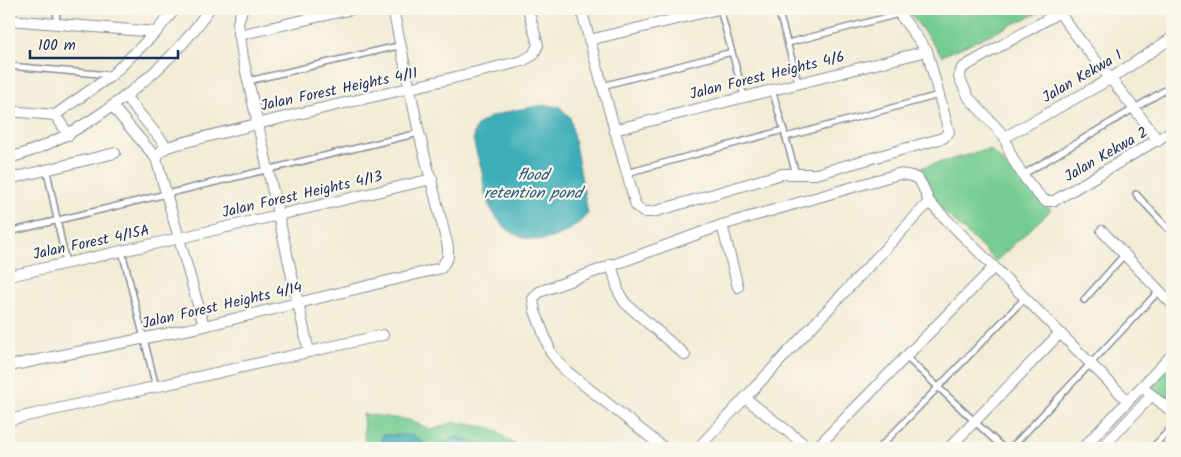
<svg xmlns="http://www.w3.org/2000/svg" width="1181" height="457" font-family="Kalam,sans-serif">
	<rect width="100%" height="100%" fill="#fbf7ec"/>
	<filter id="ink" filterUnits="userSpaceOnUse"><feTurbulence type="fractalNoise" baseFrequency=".02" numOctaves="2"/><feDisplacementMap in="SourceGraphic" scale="10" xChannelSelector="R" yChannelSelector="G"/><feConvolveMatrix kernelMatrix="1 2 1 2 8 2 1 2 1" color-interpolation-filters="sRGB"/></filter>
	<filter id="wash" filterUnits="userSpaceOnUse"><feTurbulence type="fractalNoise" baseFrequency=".0096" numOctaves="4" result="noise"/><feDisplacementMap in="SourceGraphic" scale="20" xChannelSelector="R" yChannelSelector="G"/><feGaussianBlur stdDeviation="1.12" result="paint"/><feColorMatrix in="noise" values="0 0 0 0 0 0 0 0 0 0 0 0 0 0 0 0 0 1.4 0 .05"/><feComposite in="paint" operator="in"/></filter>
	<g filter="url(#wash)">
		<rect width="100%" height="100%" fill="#f2ecd5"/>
		<g fill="#75cc91" stroke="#487e78">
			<path d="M907,9H1045V10L942,56Z"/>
			<path d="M990,149L1051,210L996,261L932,200L925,180L912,170Z"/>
			<path d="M1172,360V411L1144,387Z"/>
			<path d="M363,414L409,420L432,430L454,422L492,428L519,448H365Z"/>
		</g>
		<g fill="#3eaeb8" stroke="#2c6e8b">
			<path d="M547,105L560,107L570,117L588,214C553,252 506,249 486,198C483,190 484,181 482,172C480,158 467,137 478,125C489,113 530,107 547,105Z"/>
			<path d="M381,435H412L432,448L456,437L492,448H383Z"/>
		</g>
	</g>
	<g filter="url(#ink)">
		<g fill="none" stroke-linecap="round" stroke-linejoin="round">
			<defs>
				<g id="service">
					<path d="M720,9L744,96"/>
					<path d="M778,9L798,82"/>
					<path d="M56,24L57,9"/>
					<path d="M788,43L899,14"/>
					<path d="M9,66L110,75"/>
					<path d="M248,81L402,45"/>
					<path d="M602,86L732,52"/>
					<path d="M772,89L796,174"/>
					<path d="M786,137L939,95"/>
					<path d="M47,171L66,263"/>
					<path d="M627,173L784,130"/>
					<path d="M1024,174L1172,86"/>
					<path d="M1136,194L1172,233"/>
					<path d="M9,232L419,133"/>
					<path d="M122,251L156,387"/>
					<path d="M1084,300L1124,255"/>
					<path d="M906,357L1003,448"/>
					<path d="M879,448L1025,298"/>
					<path d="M1011,448L1159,291"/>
					<path d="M1152,448L1172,427"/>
				</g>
				<g id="minor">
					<path d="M242,9L238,23L243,58L309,352"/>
					<path d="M581,9L636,206L643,212H653L782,174H816L943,138L949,132L927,51L896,9"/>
					<path d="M1057,9C1088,55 1127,95 1158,141"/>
					<path d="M9,20L156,32"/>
					<path d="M239,35L352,9"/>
					<path d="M589,40L718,9"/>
					<path d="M125,96L167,147"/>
					<path d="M112,106L156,158L204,326"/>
					<path d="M9,111L55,115"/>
					<path d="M55,115L112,75L156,32L175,9"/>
					<path d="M55,115L69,135"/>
					<path d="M614,130L927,51"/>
					<path d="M1005,137C1009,159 1029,186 1045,201H1054L1172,131"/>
					<path d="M1005,137L969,98L959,77L962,68L1060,12"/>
					<path d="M1005,137L1110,79L1172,38"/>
					<path d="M9,158C80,139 169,71 209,9"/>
					<path d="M156,158L161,151L167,147C284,115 404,91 522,61L533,55L538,45L528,9"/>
					<path d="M9,179L115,153"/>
					<path d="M722,225L738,287"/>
					<path d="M1102,231L1172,304"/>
					<path d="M611,264L619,293L625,303L685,355"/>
					<path d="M9,276L180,238L432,179"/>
					<path d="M9,366L204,326L441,268L448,257V247L419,133L393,9"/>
					<path d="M1148,392L1172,412"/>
					<path d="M745,398L809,448"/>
					<path d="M9,420L383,335"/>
					<path d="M664,448L565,370L551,353L535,311L533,299L539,292L722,225L898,174C922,175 921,182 929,202L1127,400"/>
					<path d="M698,448L929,202"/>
					<path d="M816,448L994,267"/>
					<path d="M949,448L1060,333"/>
					<path d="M1083,448L1172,355"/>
					<path d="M1102,448L1152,395"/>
				</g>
			</defs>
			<use href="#service" stroke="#868e9a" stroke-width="8"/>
			<use href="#minor" stroke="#868e9a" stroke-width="12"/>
			<use href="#service" stroke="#fff" stroke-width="5"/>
			<use href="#minor" stroke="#fff" stroke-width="10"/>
		</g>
	</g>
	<g text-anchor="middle" stroke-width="4.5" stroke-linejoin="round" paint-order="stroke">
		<g font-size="15" fill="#1b2f5e" stroke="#fbf7ec">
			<text transform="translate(767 75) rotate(-14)" y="5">Jalan Forest Heights 4/6</text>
			<text transform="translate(1082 76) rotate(-30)" y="5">Jalan Kekwa 1</text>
			<text transform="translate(339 89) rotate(-12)" y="5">Jalan Forest Heights 4/11</text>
			<text transform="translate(1106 154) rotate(-30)" y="5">Jalan Kekwa 2</text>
			<text transform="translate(302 194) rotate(-13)" y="5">Jalan Forest Heights 4/13</text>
			<text transform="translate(91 242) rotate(-12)" y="5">Jalan Forest 4/15A</text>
			<text transform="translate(222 305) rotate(-13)" y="5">Jalan Forest Heights 4/14</text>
		</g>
		<g font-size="16" font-style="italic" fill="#275b7e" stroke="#fbf7ec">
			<text x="533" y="180">flood<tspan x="533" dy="18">retention pond</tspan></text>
		</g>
	</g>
	<rect width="1181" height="457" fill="none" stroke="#fbf7ec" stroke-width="30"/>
	<path d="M30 50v8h148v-8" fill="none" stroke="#1b2f5e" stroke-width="2.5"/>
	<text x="38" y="50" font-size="15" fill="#1b2f5e" stroke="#fbf7ec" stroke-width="4" paint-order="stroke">100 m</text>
</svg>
